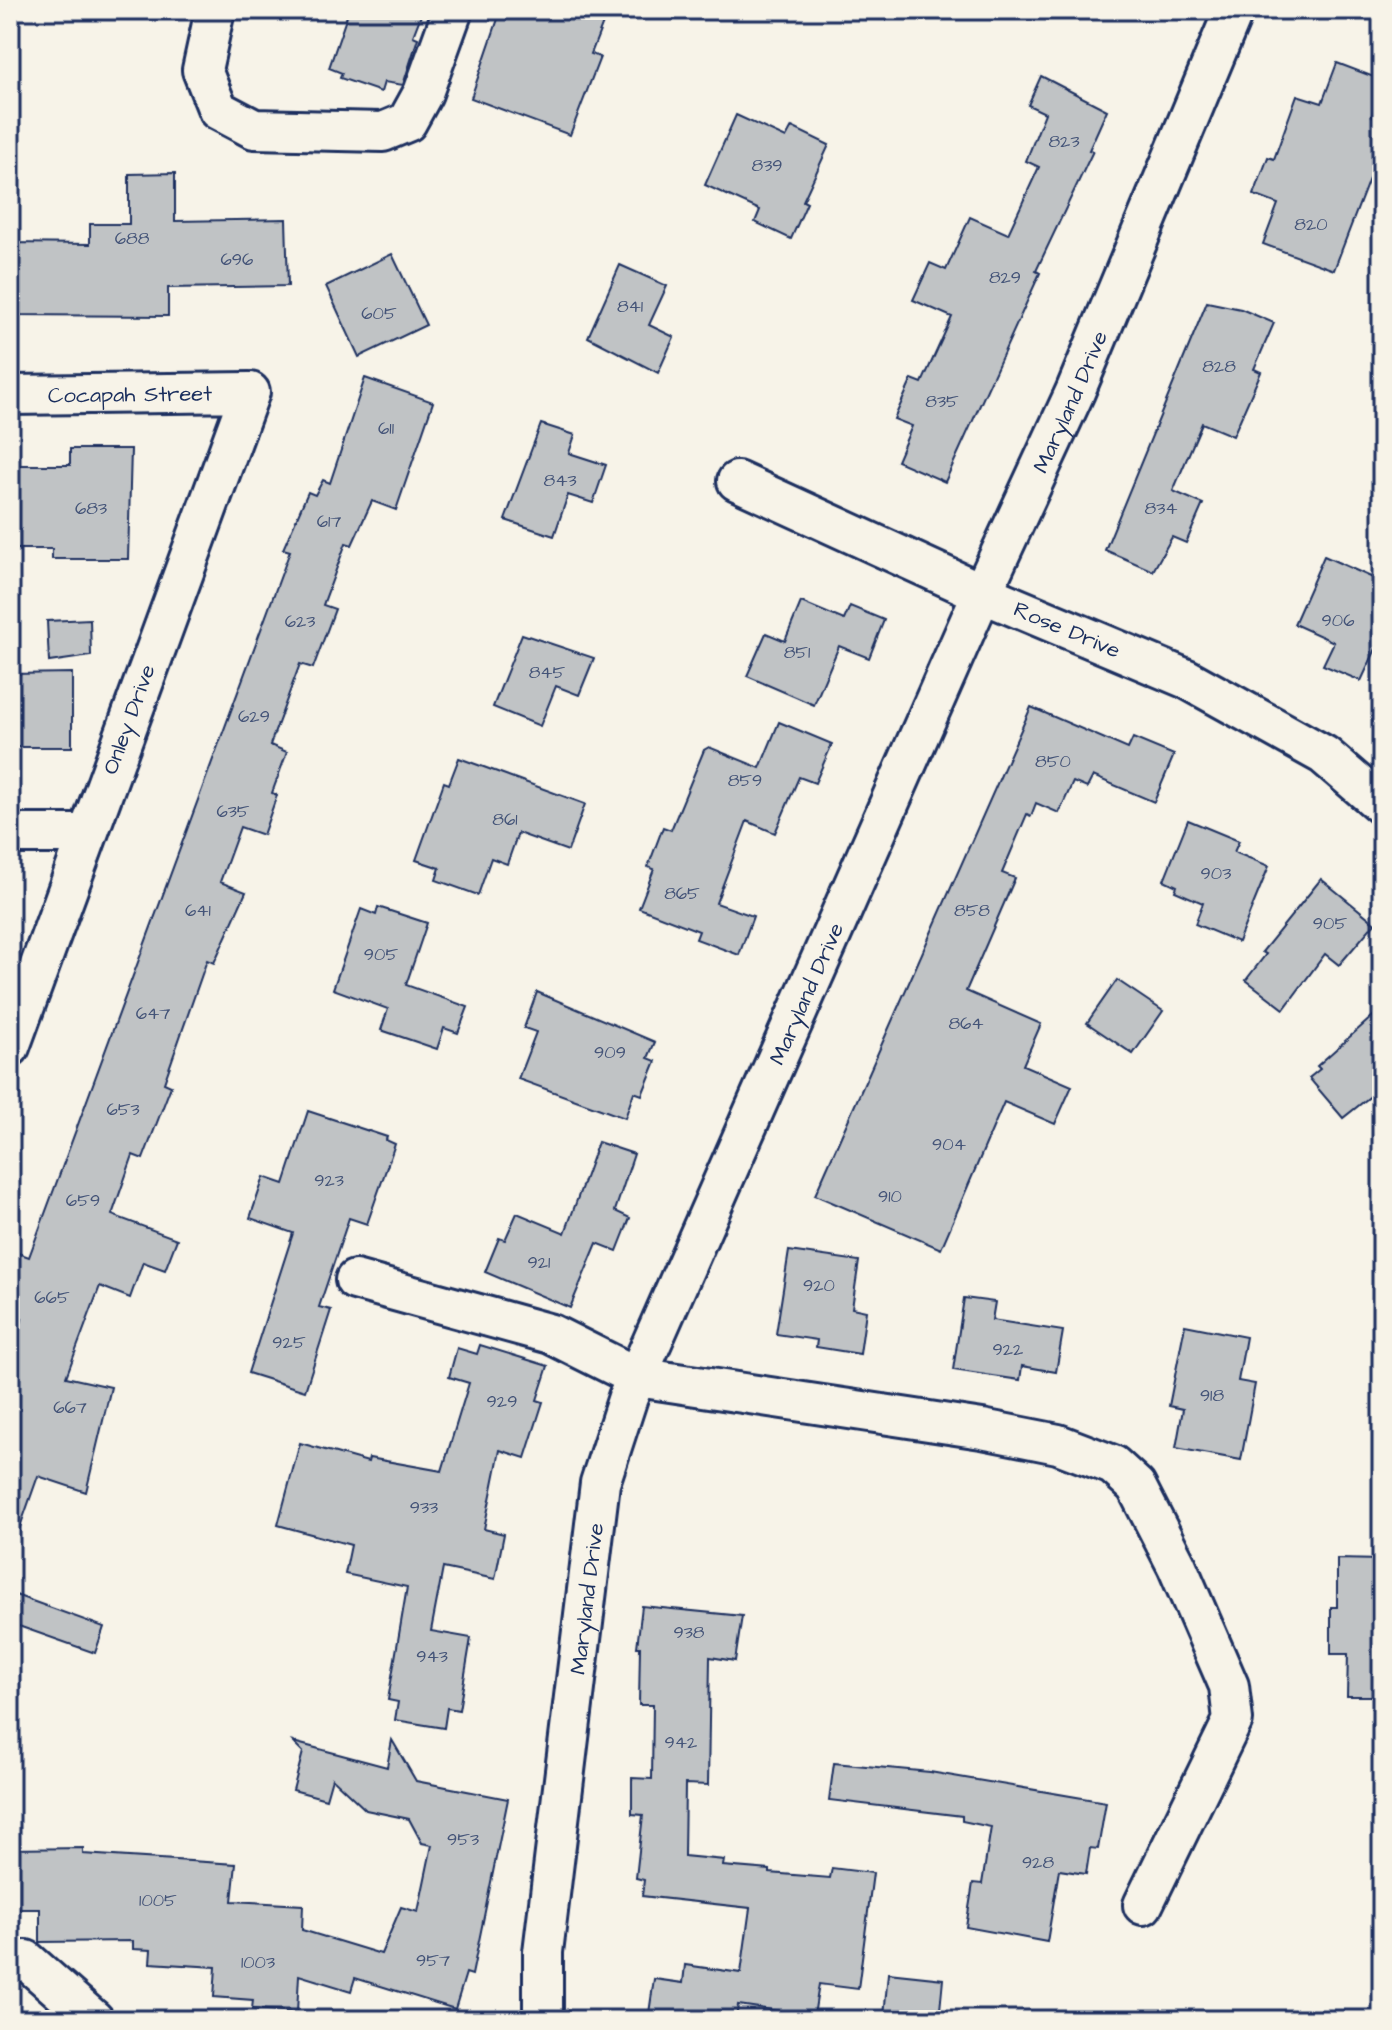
<svg xmlns="http://www.w3.org/2000/svg" width="1392" height="2030" font-family="'Architects Daughter',sans-serif">
	<rect width="100%" height="100%" fill="#f7f3e8"/>
	<filter id="ink" filterUnits="userSpaceOnUse"><feTurbulence type="fractalNoise" baseFrequency=".0125" numOctaves="2"/><feDisplacementMap in="SourceGraphic" scale="16" xChannelSelector="R" yChannelSelector="G"/><feConvolveMatrix kernelMatrix="1 2 1 2 8 2 1 2 1" color-interpolation-filters="sRGB"/></filter>
	<g filter="url(#ink)">
		<g fill="#c0c3c5" stroke="#1b2f5e" stroke-width="2">
			<path d="M349,10H423L413,36L418,38L403,85L384,82L381,92L340,78L342,73L329,68Z"/>
			<path d="M501,10H608L591,54L600,57L570,135L471,98Z"/>
			<path d="M1337,63L1382,80L1372,116L1382,120V145L1334,270L1263,244L1278,204L1254,195L1268,157L1274,159L1297,95L1322,103Z"/>
			<path d="M1041,76L1107,110L1089,150L1093,151L1036,271L1040,273L945,482L897,461L912,426L894,419L912,379L922,383L952,317L913,300L930,263L946,270L970,217L1008,234L1039,167L1026,161L1045,113L1028,105Z"/>
			<path d="M736,115L786,138L792,127L829,145L803,201L807,203L791,239L755,222L760,210L705,185Z"/>
			<path d="M175,173V221L286,219L288,286L168,288V316L10,315V243L90,244V224H129V174Z"/>
			<path d="M392,254L426,325L359,357L326,286Z"/>
			<path d="M620,265L667,286L649,325L674,337L658,373L588,337Z"/>
			<path d="M1207,302L1241,309L1274,323L1254,369L1261,372L1233,436L1202,423L1173,491L1203,504L1186,543L1172,537L1153,571L1105,550Z"/>
			<path d="M365,378L433,402L396,510L372,501L352,545L346,543L323,605L335,609L313,668L300,664L270,745L287,752L272,793L277,795L263,835L240,827L220,882L246,892L214,963L207,960L164,1083L171,1086L143,1159L133,1155L112,1215L177,1239L165,1270L143,1262L130,1298L100,1286L66,1377L111,1387L86,1492L38,1476L14,1544L10,1543V1373L22,1319L10,1315V1250L29,1257L290,551L283,549L308,492L315,495L323,480L330,483Z"/>
			<path d="M541,424L575,435L569,453L606,465L593,503L568,495L554,536L505,520Z"/>
			<path d="M70,449H131L128,559H52V549H10V465H70Z"/>
			<path d="M1324,556L1382,582V636L1361,681L1323,665L1334,642L1294,624Z"/>
			<path d="M801,602L844,620L850,606L884,620L869,658L839,646L814,705L747,676L766,633L785,641Z"/>
			<path d="M90,619L91,656L49,662L47,621Z"/>
			<path d="M522,634L594,658L579,695L556,686L540,726L493,707Z"/>
			<path d="M72,673V747H11L10,674Z"/>
			<path d="M1031,707L1128,749L1133,738L1174,755L1154,802L1093,776L1087,788L1073,782L1059,813L1036,803L1031,816L1027,814L1002,873L1015,878L966,991L1041,1024L1023,1065L1072,1086L1055,1124L1004,1102L941,1249L815,1195Z"/>
			<path d="M779,722L832,744L815,783L799,777L775,833L747,821L716,903L753,916L739,955L696,939L699,931L639,908L654,869L648,867L663,827L671,830L704,750L709,747L760,768Z"/>
			<path d="M459,758L585,804L568,851L518,833L507,864L491,858L478,895L436,880L440,868L416,860L444,782L449,784Z"/>
			<path d="M1188,820L1239,841L1234,852L1269,866L1238,942L1195,924L1203,903L1175,891L1177,886L1164,880Z"/>
			<path d="M1321,879L1375,923L1339,965L1325,954L1284,1009L1246,980L1266,954L1262,952Z"/>
			<path d="M378,907L427,923L406,985L468,1007L458,1033L444,1028L437,1049L381,1030L388,1009L333,989L361,909L376,915Z"/>
			<path d="M1117,980L1163,1011L1133,1054L1087,1023Z"/>
			<path d="M537,992L655,1042L648,1058L656,1061L642,1095L634,1092L625,1118L518,1079L536,1032L524,1028Z"/>
			<path d="M1382,1008V1087L1343,1118L1309,1078L1320,1069L1317,1066Z"/>
			<path d="M308,1111L387,1137L386,1140L395,1144L367,1224L349,1218L319,1307L331,1310L305,1391L248,1373L293,1233L250,1218L264,1177L284,1184Z"/>
			<path d="M598,1142L634,1154L615,1211L630,1218L617,1251L597,1243L570,1308L485,1272L499,1238L505,1240L517,1213L565,1233Z"/>
			<path d="M789,1251L859,1261L852,1308L866,1311L860,1354L816,1347L817,1340L776,1334Z"/>
			<path d="M964,1298L995,1302L992,1320L1063,1331L1056,1372L1022,1366L1020,1380L953,1370Z"/>
			<path d="M1185,1325L1246,1337L1238,1381L1255,1384L1241,1460L1176,1448L1183,1409L1169,1406Z"/>
			<path d="M480,1345L548,1366L537,1400L543,1402L525,1458L500,1450L484,1529L504,1534L495,1579L443,1568L431,1631L471,1638L459,1710L447,1708L444,1728L395,1720L398,1702L388,1700L407,1587L345,1574L351,1545L278,1525L300,1443L368,1462L369,1458L442,1471L469,1383L449,1377L457,1348L477,1354Z"/>
			<path d="M1337,1559L1382,1560V1696H1347L1348,1654H1331V1607H1337Z"/>
			<path d="M10,1593L104,1627L95,1653L10,1623Z"/>
			<path d="M642,1606L742,1616L735,1661L710,1657L708,1785L685,1784L684,1856L724,1860L723,1866L770,1870V1873L830,1878L832,1868L873,1873L858,1989L819,1984L814,2016L738,2005L736,2020H648L654,1979L683,1983L685,1965L741,1973L750,1908L642,1896L644,1880L636,1878L643,1815L632,1814V1778L652,1779L653,1705H639L640,1647H637Z"/>
			<path d="M392,1740L416,1781L508,1799L472,1975L466,1973L455,2009L355,1978L351,1991L299,1975L297,2012L252,2009L253,2000L214,1997L216,1967L150,1963L151,1950L133,1949V1941L40,1942V1909H10V1849L83,1848V1854L236,1864L232,1901L303,1905L302,1930L381,1954L401,1907L418,1912L432,1845L422,1843L409,1819L366,1810L332,1778L326,1799L293,1790L303,1752L293,1742L387,1767Z"/>
			<path d="M834,1763L930,1772L1106,1802L1098,1849L1090,1848L1086,1874L1059,1870L1047,1942L966,1927L973,1883L982,1884L991,1827L962,1821V1816L829,1800Z"/>
			<path d="M888,1973L943,1979L939,2020L884,2016Z"/>
		</g>
		<g fill="none" stroke-linecap="round" stroke-linejoin="round">
			<defs>
				<g id="minor">
					<path d="M215,10L202,70L218,110L254,129L383,132L407,122L423,93L453,10"/>
					<path id="s1" d="M10,395L250,392L10,1047"/>
					<path id="s2" d="M737,481L982,593L1187,679L1324,755L1382,805"/>
					<path d="M10,834H85"/>
					<path d="M355,1280L551,1334L637,1377L982,1429L1058,1444L1113,1465L1136,1486L1177,1566L1229,1686L1233,1720L1143,1905"/>
					<path d="M26,1960L94,2020"/>
					<path id="s3" d="M543,2020V1952L600,1483L628,1397L982,593L1075,392L1234,10"/>
				</g>
			</defs>
			<use href="#minor" stroke="#1b2f5e" stroke-width="44"/>
			<use href="#minor" stroke="#f7f3e8" stroke-width="38"/>
		</g>
	</g>
	<g text-anchor="middle" stroke-width="8" stroke-linejoin="round" paint-order="stroke">
		<g font-size="18" fill="#445478">
			<text x="1064" y="147">823</text>
			<text x="767" y="171">839</text>
			<text x="1311" y="230">820</text>
			<text x="132" y="244">688</text>
			<text x="237" y="265">696</text>
			<text x="1005" y="283">829</text>
			<text x="630" y="312">841</text>
			<text x="379" y="319">605</text>
			<text x="1219" y="372">828</text>
			<text x="942" y="407">835</text>
			<text x="386" y="434">611</text>
			<text x="560" y="486">843</text>
			<text x="91" y="514">683</text>
			<text x="1161" y="514">834</text>
			<text x="329" y="527">617</text>
			<text x="1338" y="626">906</text>
			<text x="300" y="627">623</text>
			<text x="797" y="658">851</text>
			<text x="547" y="678">845</text>
			<text x="254" y="722">629</text>
			<text x="1053" y="767">850</text>
			<text x="745" y="786">859</text>
			<text x="233" y="817">635</text>
			<text x="505" y="825">861</text>
			<text x="1216" y="879">903</text>
			<text x="682" y="899">865</text>
			<text x="198" y="916">641</text>
			<text x="972" y="916">858</text>
			<text x="1330" y="929">905</text>
			<text x="381" y="960">905</text>
			<text x="153" y="1019">647</text>
			<text x="966" y="1029">864</text>
			<text x="610" y="1058">909</text>
			<text x="123" y="1115">653</text>
			<text x="949" y="1150">904</text>
			<text x="329" y="1186">923</text>
			<text x="890" y="1202">910</text>
			<text x="83" y="1206">659</text>
			<text x="539" y="1268">921</text>
			<text x="819" y="1291">920</text>
			<text x="52" y="1303">665</text>
			<text x="289" y="1348">925</text>
			<text x="1008" y="1355">922</text>
			<text x="1212" y="1401">918</text>
			<text x="502" y="1407">929</text>
			<text x="70" y="1413">667</text>
			<text x="424" y="1513">933</text>
			<text x="689" y="1638">938</text>
			<text x="432" y="1662">943</text>
			<text x="681" y="1748">942</text>
			<text x="463" y="1845">953</text>
			<text x="1038" y="1868">928</text>
			<text x="158" y="1906">1005</text>
			<text x="433" y="1966">957</text>
			<text x="258" y="1968">1003</text>
		</g>
		<g font-size="22" fill="#1b2f5e" stroke="#f7f3e8">
			<text dy="8" stroke="none"><textPath href="#s1" startOffset="120">Cocapah Street</textPath></text>
			<text dy="8" stroke="none"><textPath href="#s3" startOffset="1720">Maryland Drive</textPath></text>
			<text dy="8" stroke="none"><textPath href="#s2" startOffset="362">Rose Drive</textPath></text>
			<text transform="translate(128 719) rotate(-70)" y="8">Onley Drive</text>
			<text dy="8" stroke="none"><textPath href="#s3" startOffset="1072">Maryland Drive</textPath></text>
			<text dy="8" stroke="none"><textPath href="#s3" startOffset="424">Maryland Drive</textPath></text>
		</g>
	</g>
	<rect width="1392" height="2030" fill="none" stroke="#f7f3e8" stroke-width="40"/>
	<rect x="20" y="20" width="1352" height="1990" fill="none" stroke="#1b2f5e" stroke-width="3" filter="url(#ink)"/>
</svg>
